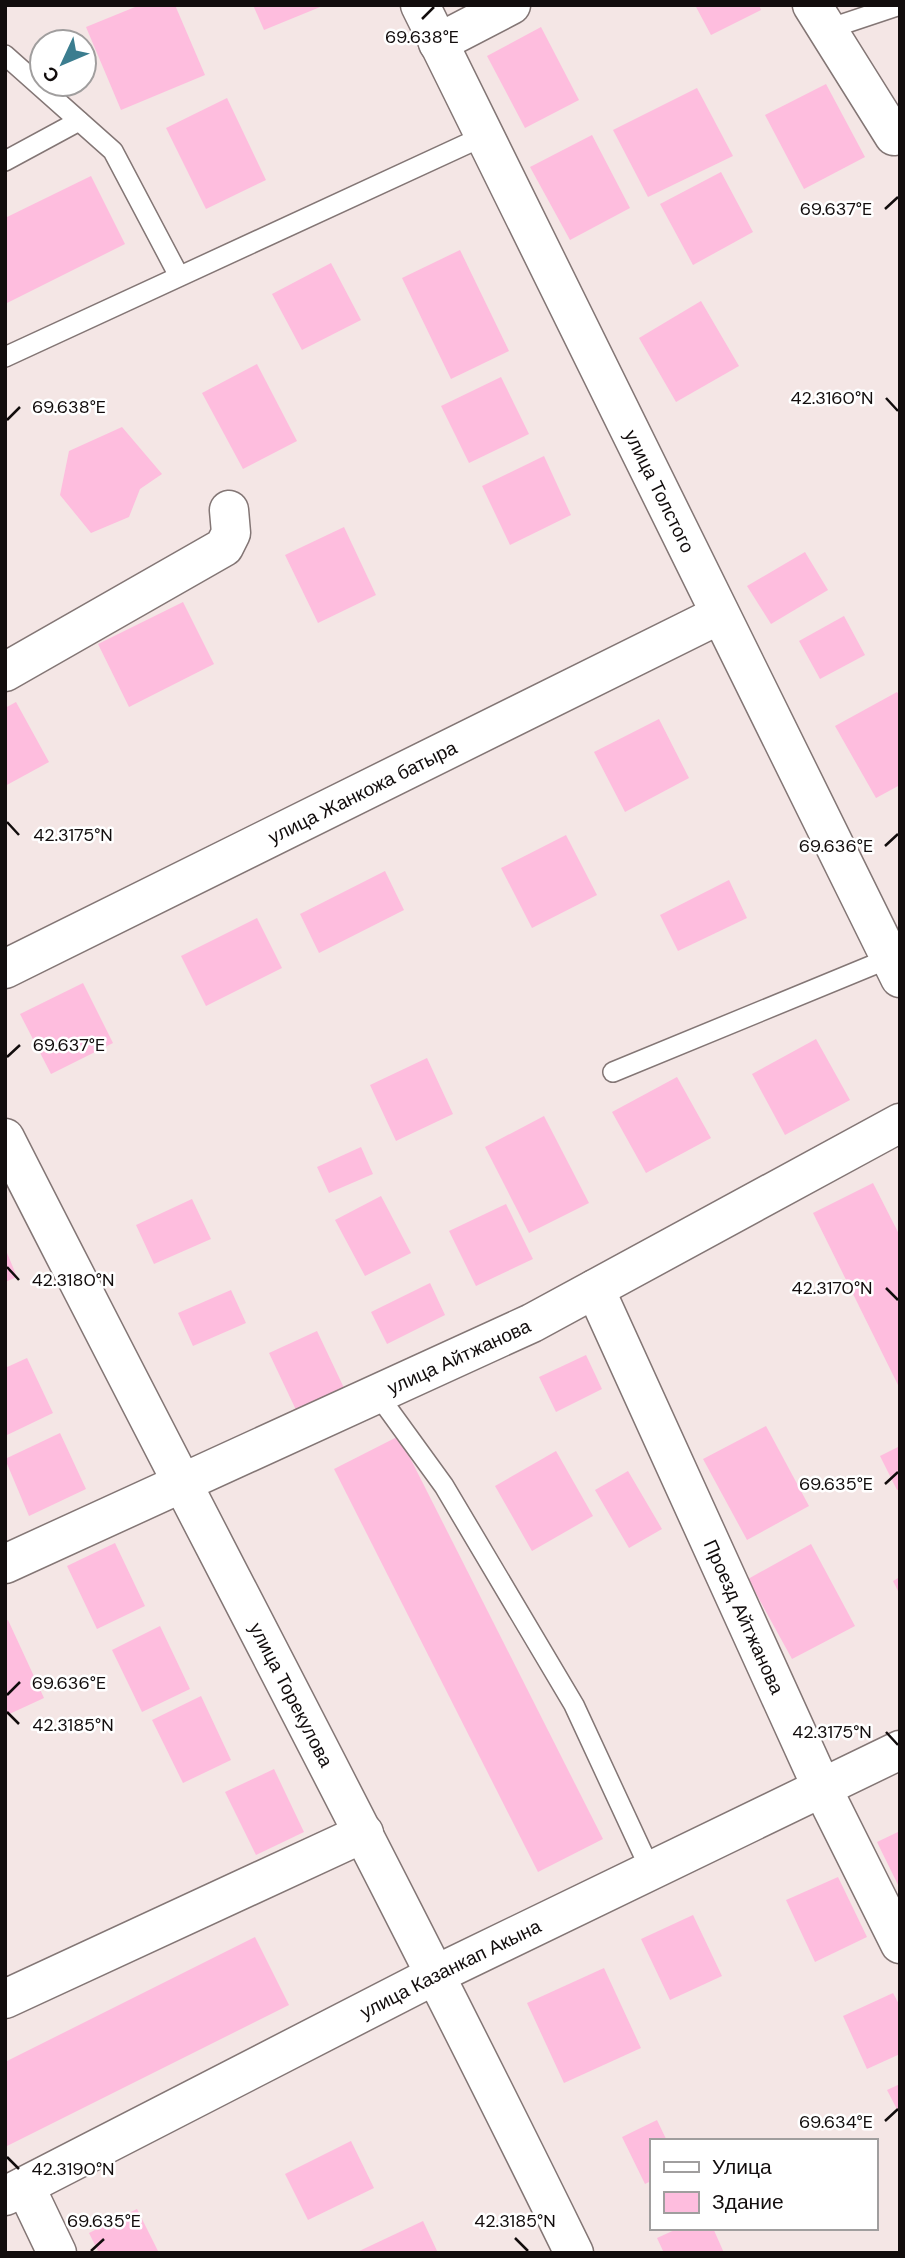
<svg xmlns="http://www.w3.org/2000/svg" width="905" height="2258" font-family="'DM Sans',sans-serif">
	<rect width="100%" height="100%" fill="#f4e6e5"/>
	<g fill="#febdde">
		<path d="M140,5H175L205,75L121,110L86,27Z"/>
		<path d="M253,5H325L264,30Z"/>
		<path d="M695,5H759L761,10L711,35Z"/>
		<path d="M541,27L579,100L525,128L487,56Z"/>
		<path d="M826,84L865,157L804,189L765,115Z"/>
		<path d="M697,88L733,156L648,197L613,130Z"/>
		<path d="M227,98L266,180L206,209L166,128Z"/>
		<path d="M592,135L630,208L570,240L530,167Z"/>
		<path d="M721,172L753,232L693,265L660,204Z"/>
		<path d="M91,176L125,244L5,304V218Z"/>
		<path d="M460,250L509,351L451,379L402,278Z"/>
		<path d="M331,263L361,320L302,350L272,294Z"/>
		<path d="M701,301L739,366L676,402L639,338Z"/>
		<path d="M257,364L297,441L243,469L202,393Z"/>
		<path d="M501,377L529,434L469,463L441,406Z"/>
		<path d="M122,427L162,474L140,489L129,517L91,533L60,495L69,451Z"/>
		<path d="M544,456L571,515L510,545L482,486Z"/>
		<path d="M344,527L376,595L318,623L285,555Z"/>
		<path d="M805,552L828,590L771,624L747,586Z"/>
		<path d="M183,602L214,664L129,707L98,644Z"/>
		<path d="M844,616L865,655L820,679L799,641Z"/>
		<path d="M897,692L900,697V785L876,798L835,726Z"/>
		<path d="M16,702L49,762L5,786V708Z"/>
		<path d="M659,719L689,778L625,812L594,752Z"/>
		<path d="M566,835L597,895L532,928L501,868Z"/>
		<path d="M385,871L404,910L319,953L300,914Z"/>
		<path d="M729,880L747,918L678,951L660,915Z"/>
		<path d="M257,918L282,968L206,1006L181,956Z"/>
		<path d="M83,983L113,1043L51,1074L20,1014Z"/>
		<path d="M816,1039L850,1100L785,1135L752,1074Z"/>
		<path d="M427,1058L453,1114L396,1141L370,1085Z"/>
		<path d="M677,1077L711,1138L646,1173L612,1112Z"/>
		<path d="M544,1116L589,1203L529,1233L485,1147Z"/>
		<path d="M361,1147L373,1174L329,1193L317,1167Z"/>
		<path d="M873,1183L900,1236V1389L813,1213Z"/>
		<path d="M381,1196L411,1253L365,1276L335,1220Z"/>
		<path d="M192,1199L211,1239L154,1264L136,1225Z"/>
		<path d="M506,1204L533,1259L476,1286L449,1231Z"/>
		<path d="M5,1248L17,1277L5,1282Z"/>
		<path d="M430,1283L445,1315L387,1344L371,1312Z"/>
		<path d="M231,1290L246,1323L193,1346L178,1313Z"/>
		<path d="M317,1331L345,1390L297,1412L269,1353Z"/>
		<path d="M586,1355L602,1389L556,1412L539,1377Z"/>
		<path d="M27,1358L53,1413L5,1436V1368Z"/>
		<path d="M766,1426L809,1506L747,1540L703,1459Z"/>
		<path d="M60,1433L86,1489L29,1516L5,1459Z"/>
		<path d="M399,1436L603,1839L538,1872L334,1469Z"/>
		<path d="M900,1446V1489L897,1490L880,1456Z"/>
		<path d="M556,1451L593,1516L532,1551L495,1486Z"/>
		<path d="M628,1471L662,1529L629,1548L595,1490Z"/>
		<path d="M115,1543L145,1606L97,1629L67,1566Z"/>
		<path d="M811,1544L855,1626L792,1659L748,1579Z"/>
		<path d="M900,1577V1595L893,1581Z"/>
		<path d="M8,1620L44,1698L5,1716V1621Z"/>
		<path d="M160,1626L190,1689L142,1712L112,1650Z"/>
		<path d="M201,1696L231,1760L183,1783L152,1720Z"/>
		<path d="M274,1769L304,1832L256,1855L225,1792Z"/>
		<path d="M900,1831V1889L877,1842Z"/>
		<path d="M838,1877L867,1937L815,1962L786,1900Z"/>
		<path d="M693,1915L722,1976L670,2000L641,1939Z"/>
		<path d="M255,1937L289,2005L5,2147V2062Z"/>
		<path d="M604,1968L641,2048L564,2083L527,2003Z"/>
		<path d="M893,1993L900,2006V2054L867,2069L843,2016Z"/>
		<path d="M900,2084V2115L887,2090Z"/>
		<path d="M657,2120L667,2141H651V2181L645,2184L622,2137Z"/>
		<path d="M351,2141L374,2188L308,2220L285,2174Z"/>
		<path d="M137,2209L159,2253H99L89,2233Z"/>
		<path d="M423,2221L438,2253H355Z"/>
		<path d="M679,2228H713L724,2253H664L657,2238Z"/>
	</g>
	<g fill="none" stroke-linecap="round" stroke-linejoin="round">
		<defs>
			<g id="service">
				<path d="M825,30L900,5"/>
				<path d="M5,55L113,151L179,276"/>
				<path d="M5,161L79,121"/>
				<path d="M5,357L484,136"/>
				<path d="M613,1072L890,958"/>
				<path d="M378,1395L444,1486L574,1705L651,1871"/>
			</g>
			<g id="minor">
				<path id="s1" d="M420,5L900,978"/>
				<path d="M812,5L894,136"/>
				<path d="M438,43L511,5"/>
				<path d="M5,672L224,547L231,533L229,510"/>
				<path id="s2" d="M5,969L719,615"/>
				<path id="s3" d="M5,1138C194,1510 390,1878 574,2253"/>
				<path id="s4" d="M595,1289L822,1788L900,1944"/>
				<path id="s5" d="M5,1564L532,1323L900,1123"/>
				<path d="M5,1999L364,1833"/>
				<path d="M25,2186L57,2253"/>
				<path id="s6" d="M5,2196L437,1974L900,1750"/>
			</g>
		</defs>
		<use href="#service" stroke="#837675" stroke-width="22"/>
		<use href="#minor" stroke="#837675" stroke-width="41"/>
		<use href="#service" stroke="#fff" stroke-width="19"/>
		<use href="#minor" stroke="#fff" stroke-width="38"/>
	</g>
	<path fill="none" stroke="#120d0d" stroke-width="2.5" d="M422,19L434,7M885,209L898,197M886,398L898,411M7,420L20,407M7,822L19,835M885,846L898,834M7,1057L20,1045M7,1267L19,1280M886,1288L898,1300M885,1484L898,1472M7,1695L20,1682M7,1712L19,1724M886,1732L898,1745M885,2121L898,2109M7,2157L19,2169M515,2238L528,2251M91,2251L104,2239"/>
	<g text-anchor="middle" stroke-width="5" stroke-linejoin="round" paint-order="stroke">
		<g font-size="19" fill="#120d0d" stroke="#fff">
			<text dy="7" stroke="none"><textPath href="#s1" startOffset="542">улица Толстого</textPath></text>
			<text dy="7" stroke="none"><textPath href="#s2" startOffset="399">улица Жанкожа батыра</textPath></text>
			<text dy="7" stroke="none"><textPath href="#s5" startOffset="499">улица Айтжанова</textPath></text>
			<text dy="7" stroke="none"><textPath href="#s4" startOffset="360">Проезд Айтжанова</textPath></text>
			<text dy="7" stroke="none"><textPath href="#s3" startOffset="626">улица Торекулова</textPath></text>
			<text dy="7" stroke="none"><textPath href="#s6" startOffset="500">улица Казанкап Акына</textPath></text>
		</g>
	</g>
	<g font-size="18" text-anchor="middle" fill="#120d0d" stroke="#fff" stroke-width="5" stroke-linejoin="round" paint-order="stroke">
		<text x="422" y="43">69.638°E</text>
		<text x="836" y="215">69.637°E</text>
		<text x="832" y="404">42.3160°N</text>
		<text x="69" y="413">69.638°E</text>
		<text x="73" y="841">42.3175°N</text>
		<text x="836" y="852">69.636°E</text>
		<text x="69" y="1051">69.637°E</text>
		<text x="73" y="1286">42.3180°N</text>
		<text x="832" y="1294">42.3170°N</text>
		<text x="836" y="1490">69.635°E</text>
		<text x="69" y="1689">69.636°E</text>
		<text x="73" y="1731">42.3185°N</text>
		<text x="832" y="1738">42.3175°N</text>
		<text x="836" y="2128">69.634°E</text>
		<text x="73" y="2175">42.3190°N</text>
		<text x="515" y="2227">42.3185°N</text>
		<text x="104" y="2227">69.635°E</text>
	</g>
	<rect width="905" height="2258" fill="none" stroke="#120d0d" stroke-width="14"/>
	<rect x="650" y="2139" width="228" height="91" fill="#ffffff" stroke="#a09e9e" stroke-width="2"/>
	<rect x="664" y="2162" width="35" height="10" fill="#ffffff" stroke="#a09e9e" stroke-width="2"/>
	<text x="712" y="2174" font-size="21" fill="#120d0d">Улица</text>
	<rect x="664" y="2192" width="35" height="21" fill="#febdde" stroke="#a09e9e" stroke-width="2"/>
	<text x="712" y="2209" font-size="21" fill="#120d0d">Здание</text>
	<g transform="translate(63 63) rotate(226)"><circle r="33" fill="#ffffff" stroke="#a09e9e" stroke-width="2"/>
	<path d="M0-5L12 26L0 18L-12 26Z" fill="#3b7d8f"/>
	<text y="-10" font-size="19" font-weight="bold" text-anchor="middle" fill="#120d0d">С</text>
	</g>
</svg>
